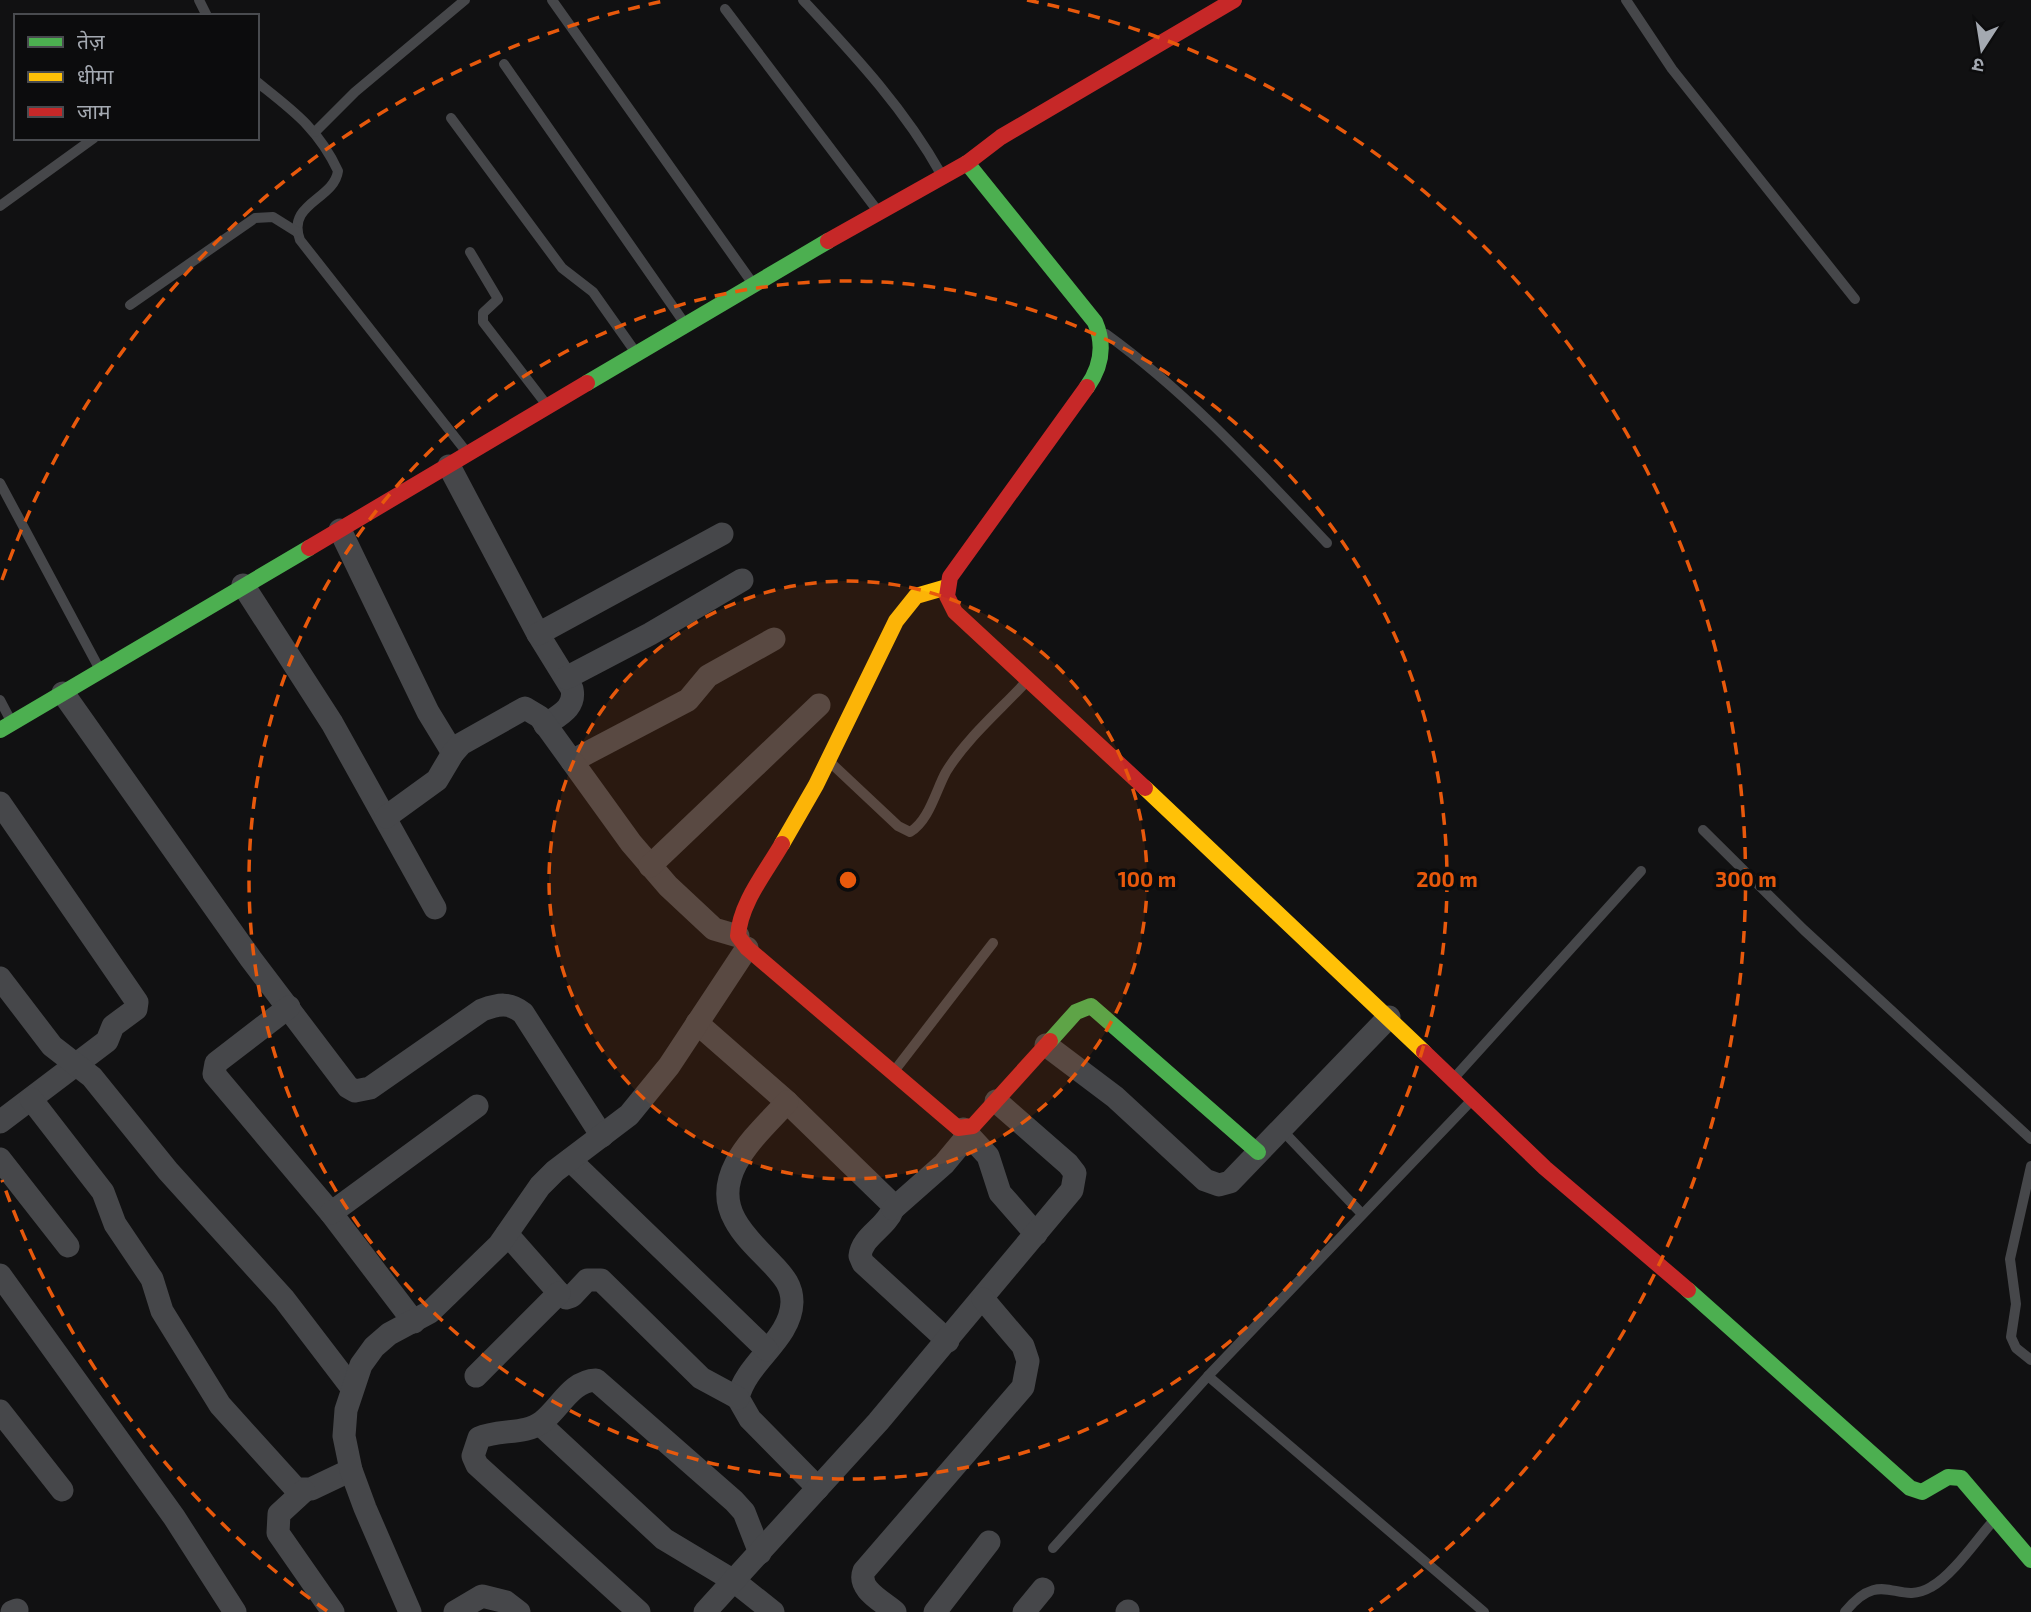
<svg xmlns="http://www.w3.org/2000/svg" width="2031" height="1612" font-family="'Exo 2','Noto Sans Devanagari',sans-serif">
	<rect width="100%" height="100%" fill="#111112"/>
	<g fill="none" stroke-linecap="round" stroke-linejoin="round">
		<g stroke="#46474a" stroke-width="10">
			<path d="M199,0L207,16"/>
			<path d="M552,0L751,281"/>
			<path d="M803,0C854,55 904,108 941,174"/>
			<path d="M1626,0L1672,69L1855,299"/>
			<path d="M725,9L877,210"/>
			<path d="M504,64L683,321"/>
			<path d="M257,82C292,110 318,128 338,171C334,200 286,203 300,240L465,450"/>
			<path d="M451,118L562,268L593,292L634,350"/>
			<path d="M315,132L355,92L465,0"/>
			<path d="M0,206L94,138"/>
			<path d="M470,252L498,299L483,313V322L546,404"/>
			<path d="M130,305L255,218L273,217L297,232"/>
			<path d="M1106,334C1189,394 1257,469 1327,543"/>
			<path d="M0,483L99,668"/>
			<path d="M0,700L11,721"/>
			<path d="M831,763L898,826L910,832C929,821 936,790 946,772C966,739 999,711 1025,683"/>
			<path d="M1703,830L1804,930L2031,1139"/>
			<path d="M895,1070L993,943"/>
			<path d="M1454,1078L1641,871"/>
			<path d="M1281,1129L1362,1214"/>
			<path d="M2031,1166L2010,1259L2016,1304L2011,1337L2016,1348L2031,1360"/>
			<path d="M1208,1376L1484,1612"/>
			<path d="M1053,1548L1208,1376L1470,1102"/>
			<path d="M1845,1612C1882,1566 1897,1607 1931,1587C1953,1575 1977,1539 1994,1520"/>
		</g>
		<g stroke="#46474a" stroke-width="23">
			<path d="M449,466L538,634L572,689C576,708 559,715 545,725"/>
			<path d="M340,530L428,712L453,753"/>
			<path d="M243,585L332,723L435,908"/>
			<path d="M538,634L722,534"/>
			<path d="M566,678L650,634L742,580"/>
			<path d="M63,693L251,959L348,1087L355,1091L370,1088L482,1010C499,1004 509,1002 523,1013L602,1136"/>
			<path d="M572,761L688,700L708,676L774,639"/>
			<path d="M0,803L137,1002L136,1009L113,1026L107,1041L0,1122"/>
			<path d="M386,817L437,780L453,753L461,744L525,708L540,717L631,843L668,886L714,929L738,936"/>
			<path d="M650,866L819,705"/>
			<path d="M0,978L52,1046L92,1077L168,1171L284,1299L352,1388"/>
			<path d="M289,1007L216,1063L214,1074L331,1213L414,1322"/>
			<path d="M697,1023L787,1102L890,1202L893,1209C886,1228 862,1236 860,1256L863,1263L948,1341"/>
			<path d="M1046,1045L1115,1097L1205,1180L1219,1185L1230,1182L1389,1017"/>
			<path d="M31,1099L103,1192L115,1224L152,1279L162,1311L220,1405L296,1489H311L351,1470"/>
			<path d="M787,1102C759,1133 709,1174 735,1220C744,1237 760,1251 773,1265C783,1276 792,1285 792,1302C791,1340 746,1362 738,1398L750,1419L818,1488"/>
			<path d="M963,1129L988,1156L1000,1193L1036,1234"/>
			<path d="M0,1159L68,1246"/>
			<path d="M570,1160L767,1350"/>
			<path d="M893,1209L944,1164L969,1134"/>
			<path d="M331,1213L477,1106"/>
			<path d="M507,1234L559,1293L566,1298L572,1296L587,1280H601L701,1378L738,1398"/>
			<path d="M0,1275L174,1517L235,1612"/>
			<path d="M476,1376L559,1293"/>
			<path d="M0,1411L62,1490"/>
			<path d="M540,1424L664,1539L734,1581L773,1612"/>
			<path d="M304,1491L279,1514L278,1533L333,1612"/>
			<path d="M12,1612L17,1610"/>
			<path d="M410,1612L365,1508L351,1470L344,1436L346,1410L361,1365L374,1347L389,1334L430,1312L499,1245L540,1186L555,1171L629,1115L669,1066L747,948"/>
			<path d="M455,1612L482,1596L506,1602L519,1612"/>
			<path d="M639,1612L477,1465L473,1456L479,1438C498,1429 525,1435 542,1422C561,1407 571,1381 596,1380L734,1501L744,1512L760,1553"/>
			<path d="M705,1612L878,1422L1072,1190L1075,1173L1068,1164L996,1101"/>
			<path d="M895,1612C882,1601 857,1589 864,1571L1023,1387L1028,1361L1023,1346L983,1299"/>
			<path d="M935,1612L989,1542"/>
			<path d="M1024,1612L1043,1589"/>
			<path d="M1127,1612L1128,1611"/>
		</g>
		<g stroke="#4caf50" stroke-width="16">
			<path d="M967,163L1095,322C1105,345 1102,366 1087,387"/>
			<path d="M587,383L828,241"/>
			<path d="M0,730L309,548"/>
			<path d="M1050,1041L1076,1012L1091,1006L1258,1152"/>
			<path d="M1688,1290L1910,1488L1922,1492L1948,1477L1961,1478L2031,1560"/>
		</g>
		<g stroke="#ffc107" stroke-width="16">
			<path d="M1145,788L1424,1052"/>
			<path d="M782,844L816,785L896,621L916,596L947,587"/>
		</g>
		<g stroke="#c62828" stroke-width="16">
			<path d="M828,241L967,163L1001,137L1234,0"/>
			<path d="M1087,387L950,577L947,596L955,612L1145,788"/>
			<path d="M309,548L587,383"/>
			<path d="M782,844C766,872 740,903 738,936L747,948L958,1128L973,1126L1050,1041"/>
			<path d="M1424,1052L1545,1168L1688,1290"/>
		</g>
	</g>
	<circle cx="848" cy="880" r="299" fill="#e8590c" fill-opacity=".12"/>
	<g fill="none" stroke="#e8590c" stroke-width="3.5" stroke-dasharray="12 9">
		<circle cx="848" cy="880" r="299"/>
		<circle cx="848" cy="880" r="599"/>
		<path d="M327 1611A898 898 0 0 1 2 1180M2 580A898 898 0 0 1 669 0M1027 0A898 898 0 0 1 1369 1611"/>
	</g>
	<circle cx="848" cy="880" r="10" fill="#e8590c" stroke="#0c0c0d" stroke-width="3.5"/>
	<g font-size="21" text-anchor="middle" font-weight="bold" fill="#e8590c" stroke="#0c0c0d" stroke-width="7" stroke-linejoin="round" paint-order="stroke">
		<text x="1147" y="887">100 m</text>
		<text x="1447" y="887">200 m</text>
		<text x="1746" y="887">300 m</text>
	</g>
	<rect x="14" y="14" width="245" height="126" fill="#0c0c0d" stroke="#494b4f" stroke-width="2"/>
	<rect x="28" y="37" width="35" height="10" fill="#4caf50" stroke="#494b4f" stroke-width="2"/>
	<text x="77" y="49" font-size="21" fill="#a4a9b1">तेज़</text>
	<rect x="28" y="72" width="35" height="10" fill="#ffc107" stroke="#494b4f" stroke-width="2"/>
	<text x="77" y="84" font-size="21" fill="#a4a9b1">धीमा</text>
	<rect x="28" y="107" width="35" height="10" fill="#c62828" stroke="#494b4f" stroke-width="2"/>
	<text x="77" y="119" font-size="21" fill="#a4a9b1">जाम</text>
	<g transform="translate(1982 49) rotate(192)" stroke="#0c0c0d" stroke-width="5" paint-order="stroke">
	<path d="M0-5L12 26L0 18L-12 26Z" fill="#a4a9b1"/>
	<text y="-10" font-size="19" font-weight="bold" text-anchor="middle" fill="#a4a9b1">उ</text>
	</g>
</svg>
